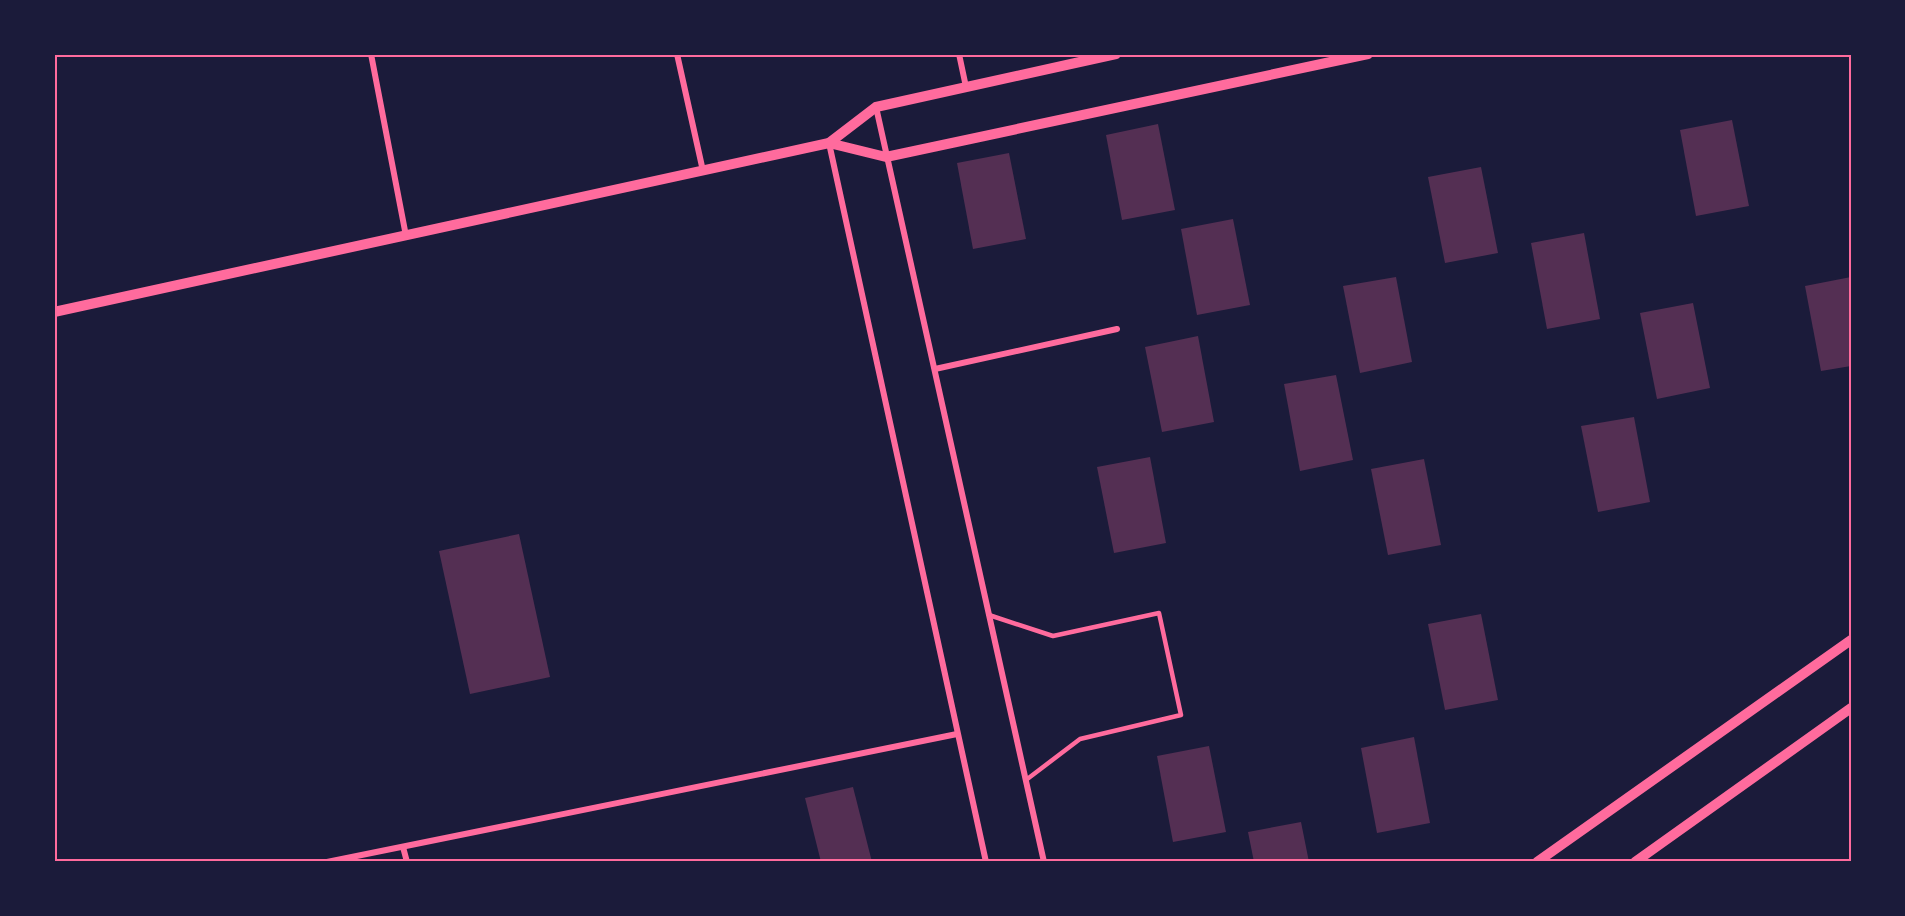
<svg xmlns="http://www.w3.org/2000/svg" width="1905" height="916" font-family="'DejaVu Sans',sans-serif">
	<rect width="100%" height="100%" fill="#1b1b3a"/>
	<g fill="#542f53">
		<path d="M1732,120L1749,206L1696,216L1680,130Z"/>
		<path d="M1158,124L1175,210L1122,220L1106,135Z"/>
		<path d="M1009,153L1026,239L973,249L957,163Z"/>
		<path d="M1481,167L1498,253L1445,263L1428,177Z"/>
		<path d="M1233,219L1250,305L1197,315L1181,229Z"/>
		<path d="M1584,233L1600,319L1547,329L1531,243Z"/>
		<path d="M1396,277L1412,362L1360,373L1343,286Z"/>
		<path d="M1851,277V366L1821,371L1805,286Z"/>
		<path d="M1693,303L1710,388L1657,399L1640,313Z"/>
		<path d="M1198,336L1214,422L1162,432L1145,347Z"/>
		<path d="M1336,375L1353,460L1300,471L1284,384Z"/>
		<path d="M1634,417L1650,502L1598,512L1581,426Z"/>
		<path d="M1150,457L1166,543L1114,553L1097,467Z"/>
		<path d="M1424,459L1441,545L1388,555L1371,469Z"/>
		<path d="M519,534L550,677L470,694L439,551Z"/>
		<path d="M1481,614L1498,700L1445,710L1428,624Z"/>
		<path d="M1414,737L1430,823L1377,833L1361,748Z"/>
		<path d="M1209,746L1226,832L1173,842L1157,756Z"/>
		<path d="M853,787L872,862H821L805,798Z"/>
		<path d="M1301,822L1309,862H1254L1248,832Z"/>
	</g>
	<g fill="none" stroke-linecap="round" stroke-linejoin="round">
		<path stroke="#ff6b9d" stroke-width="4.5" d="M989,615L1053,636L1159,613L1181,715L1080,739L1026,780"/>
		<g stroke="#ff6b9d" stroke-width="6">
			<path d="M371,54L406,236"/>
			<path d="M677,54L703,171"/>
			<path d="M959,54L966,87"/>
			<path d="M876,107L1044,862"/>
			<path d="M829,143L986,862"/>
			<path d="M935,369L1117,329"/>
			<path d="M403,847L407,862"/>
			<path d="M327,862L957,734"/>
		</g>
		<g stroke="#ff6b9d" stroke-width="10">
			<path d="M829,143L886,157L1368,54"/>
			<path d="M54,312L829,143L876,107L1116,54"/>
			<path d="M1537,862L1851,640"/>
			<path d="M1635,862L1851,708"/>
		</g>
	</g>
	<rect width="1905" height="916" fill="none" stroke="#1b1b3a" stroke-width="111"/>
	<rect x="56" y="56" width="1794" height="804" fill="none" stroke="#ff6b9d" stroke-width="2"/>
</svg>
